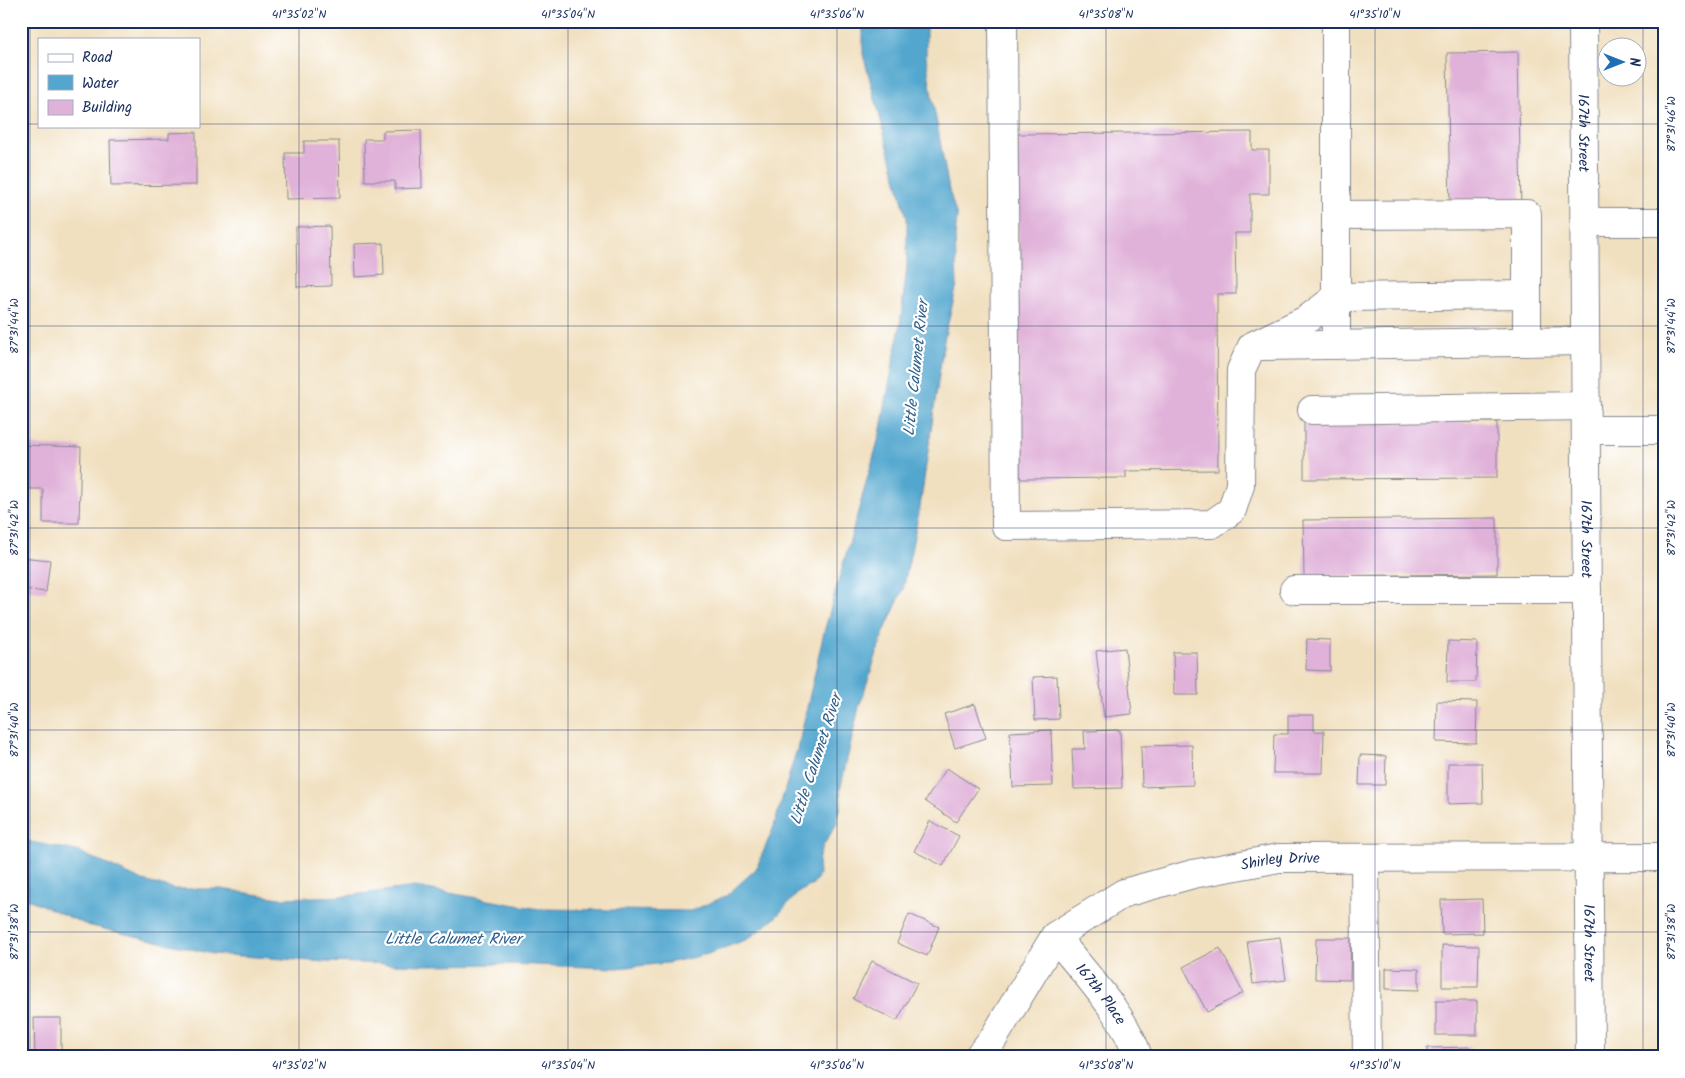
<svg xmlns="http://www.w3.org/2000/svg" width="1685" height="1078" font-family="Kalam,sans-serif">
	<rect width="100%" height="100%" fill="#fff"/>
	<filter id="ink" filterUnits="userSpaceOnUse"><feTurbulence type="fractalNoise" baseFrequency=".02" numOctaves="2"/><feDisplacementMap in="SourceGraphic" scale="10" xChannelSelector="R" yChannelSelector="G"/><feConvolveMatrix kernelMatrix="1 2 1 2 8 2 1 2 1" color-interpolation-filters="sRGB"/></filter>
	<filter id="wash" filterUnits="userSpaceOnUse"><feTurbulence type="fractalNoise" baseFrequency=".0096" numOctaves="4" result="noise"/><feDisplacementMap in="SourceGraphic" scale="20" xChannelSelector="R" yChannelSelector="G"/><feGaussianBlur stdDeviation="1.12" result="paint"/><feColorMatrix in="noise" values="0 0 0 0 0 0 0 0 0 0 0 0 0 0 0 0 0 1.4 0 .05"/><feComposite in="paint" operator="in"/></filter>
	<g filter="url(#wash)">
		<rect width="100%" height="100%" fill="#f1e0c0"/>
		<path fill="#53a7cf" stroke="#376b96" d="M863,21H926V57L932,97L949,190L957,217L955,237L957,285L944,340L920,507L903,590L884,632L859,707L840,790L841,806L836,825L823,846L818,860L819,876L812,885L799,892L774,919L748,939L708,954L668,963L617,968L508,964L428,965L326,962L213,954L87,925L21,896V838L31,842L77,851L143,881L174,889H221L280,898L346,896L415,887L539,909L691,911L726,896L756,869L773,829L800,739L824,632L880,434L900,326L907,266V218L863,54Z"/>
		<g id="blocks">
			<g fill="#e0b1d9">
				<path d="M1518,52L1521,209L1450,210L1447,53Z"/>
				<path d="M421,130L422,188L395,189V181H365L364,139H383V131Z"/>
				<path d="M196,132V185L111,186L110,140L169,139V133Z"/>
				<path d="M1252,132V150H1269V194H1250V233H1235L1236,294H1217L1218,470L1126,471V478L1020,479L1018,134Z"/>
				<path d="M304,141H339L340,198L286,199L285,153H304Z"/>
				<path d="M330,226L331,286L297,287L296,227Z"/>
				<path d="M383,243L384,275L355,277L354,244Z"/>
				<path d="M1497,422V478L1304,479V423Z"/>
				<path d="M21,445L81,447L79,523H43V489H21Z"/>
				<path d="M1497,518V574L1304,576L1303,520Z"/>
				<path d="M21,557L50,560L46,592L21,589Z"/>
				<path d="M1307,639L1330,640V671L1306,670Z"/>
				<path d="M1448,641L1477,642L1476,682H1447Z"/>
				<path d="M1125,648L1132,714L1104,717L1096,651Z"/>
				<path d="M1173,652H1197L1198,695H1174Z"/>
				<path d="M1057,676L1059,719L1035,720L1033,677Z"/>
				<path d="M1437,701L1477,702L1476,743L1436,742Z"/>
				<path d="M975,704L986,738L955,748L944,714Z"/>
				<path d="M1288,715H1314V731H1324L1323,773H1273L1274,734H1288Z"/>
				<path d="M1051,730L1053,786L1013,787L1010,732Z"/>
				<path d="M1120,730L1122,788L1074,789L1072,749H1085L1084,731Z"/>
				<path d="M1192,745L1193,785L1142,787L1141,746Z"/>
				<path d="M1360,755L1386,756L1385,785H1359Z"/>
				<path d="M1448,763H1482L1483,803L1448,804Z"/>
				<path d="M947,768L978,789L956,822L925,801Z"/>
				<path d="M930,821L959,836L943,866L914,851Z"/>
				<path d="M1482,899L1483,933L1442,934L1441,900Z"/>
				<path d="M909,914L939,927L927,956L897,943Z"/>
				<path d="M1280,937L1286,980L1253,984L1247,941Z"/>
				<path d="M1316,938H1351L1350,980L1315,979Z"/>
				<path d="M1442,945L1479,946L1478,987H1442Z"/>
				<path d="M1220,948L1243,993L1207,1012L1183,967Z"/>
				<path d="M872,961L917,983L897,1021L853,999Z"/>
				<path d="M1386,968L1419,969V990L1386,989Z"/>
				<rect x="1436" y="1001" width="41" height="34"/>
				<path d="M34,1018H61V1057H35Z"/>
				<path d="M1470,1047V1057H1427V1048Z"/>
				<rect x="764" y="1055" width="25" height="2"/>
			</g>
		</g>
	</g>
	<g filter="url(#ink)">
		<use href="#blocks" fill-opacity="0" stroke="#86888f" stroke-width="1"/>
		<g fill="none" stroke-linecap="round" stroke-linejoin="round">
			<defs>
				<g id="minor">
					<path d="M1003,21L1006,526L1212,524L1232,510L1240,485L1241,370L1252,346L1306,320L1337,297L1527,295V214L1336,215"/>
					<path d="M1336,21V345"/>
					<path id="s1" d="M1583,21L1590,1057"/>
					<path d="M1585,222H1664"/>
					<path d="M1527,295V342"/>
					<path d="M1262,346L1585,341"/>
					<path d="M1312,410L1586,406"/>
					<path d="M1586,430H1664"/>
					<path d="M1294,590H1587"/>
					<path d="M1365,858L1367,1057"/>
					<path id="s2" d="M1055,936C1082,971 1125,1014 1138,1057"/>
					<path id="s3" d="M978,1057L993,1039L1055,936L1124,893L1193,874L1279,858L1664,857"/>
				</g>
			</defs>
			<use href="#minor" stroke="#86888f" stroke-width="30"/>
			<use href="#minor" stroke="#fff" stroke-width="28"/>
		</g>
	</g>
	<path fill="none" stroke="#1b2f5e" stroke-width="1" stroke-opacity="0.45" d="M30,21V1057M299,21V1057M568,21V1057M837,21V1057M1106,21V1057M1375,21V1057M1643,21V1057M21,124H39M199,124H1664M21,326H1664M21,528H1664M21,730H1664M21,932H1664"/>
	<g text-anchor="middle" stroke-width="4.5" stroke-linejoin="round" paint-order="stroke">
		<g font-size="15" fill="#1b2f5e" stroke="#fff">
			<text dy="5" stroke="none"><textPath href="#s1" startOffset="112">167th Street</textPath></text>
			<text dy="5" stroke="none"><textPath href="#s1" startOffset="518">167th Street</textPath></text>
			<text dy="5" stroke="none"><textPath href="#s3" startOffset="385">Shirley Drive</textPath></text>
			<text dy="5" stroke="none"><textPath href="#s1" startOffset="922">167th Street</textPath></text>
			<text dy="5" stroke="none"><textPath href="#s2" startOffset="74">167th Place</textPath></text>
		</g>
		<g font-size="16" font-style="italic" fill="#315f8b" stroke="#fff">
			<text transform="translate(915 368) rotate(-84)" y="6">Little Calumet River</text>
			<text transform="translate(815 759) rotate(-72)" y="6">Little Calumet River</text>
			<text x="453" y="944">Little Calumet River</text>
		</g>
	</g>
	<rect width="1685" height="1078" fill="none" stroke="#fff" stroke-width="55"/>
	<rect x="38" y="38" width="162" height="90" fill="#ffffff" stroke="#a4acbf"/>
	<rect x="48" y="54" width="25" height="8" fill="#ffffff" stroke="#a4acbf"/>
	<text x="82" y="62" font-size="15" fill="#1b2f5e">Road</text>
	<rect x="48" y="75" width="25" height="15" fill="#53a7cf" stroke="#a4acbf"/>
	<text x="82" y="88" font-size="15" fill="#1b2f5e">Water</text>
	<rect x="48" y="100" width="25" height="15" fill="#e0b1d9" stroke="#a4acbf"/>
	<text x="82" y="112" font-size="15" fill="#1b2f5e">Building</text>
	<g transform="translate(1622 62) rotate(90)"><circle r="24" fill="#ffffff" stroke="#a4acbf"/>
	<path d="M0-4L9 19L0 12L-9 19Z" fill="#1f6fb2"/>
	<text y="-8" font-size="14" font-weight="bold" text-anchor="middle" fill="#1b2f5e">N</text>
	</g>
	<rect x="28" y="28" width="1630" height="1022" fill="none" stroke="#1b2f5e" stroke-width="2"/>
	<g font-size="12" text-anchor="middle" fill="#1b2f5e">
		<text x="299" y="18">41°35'02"N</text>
		<text x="568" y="18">41°35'04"N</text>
		<text x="837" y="18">41°35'06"N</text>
		<text x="1106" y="18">41°35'08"N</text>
		<text x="1375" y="18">41°35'10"N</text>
		<text transform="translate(1671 124) rotate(-90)" y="4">87°31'46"W</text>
		<text transform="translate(1671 326) rotate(-90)" y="4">87°31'44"W</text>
		<text transform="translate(14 326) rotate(-90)" y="4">87°31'44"W</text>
		<text transform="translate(1671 528) rotate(-90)" y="4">87°31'42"W</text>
		<text transform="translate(14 528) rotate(-90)" y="4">87°31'42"W</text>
		<text transform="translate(1671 730) rotate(-90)" y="4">87°31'40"W</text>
		<text transform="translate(14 730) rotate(-90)" y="4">87°31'40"W</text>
		<text transform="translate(1671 932) rotate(-90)" y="4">87°31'38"W</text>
		<text transform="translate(14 932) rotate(-90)" y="4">87°31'38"W</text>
		<text x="299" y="1069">41°35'02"N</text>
		<text x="568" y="1069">41°35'04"N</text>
		<text x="837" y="1069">41°35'06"N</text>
		<text x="1106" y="1069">41°35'08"N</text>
		<text x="1375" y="1069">41°35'10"N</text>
	</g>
</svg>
